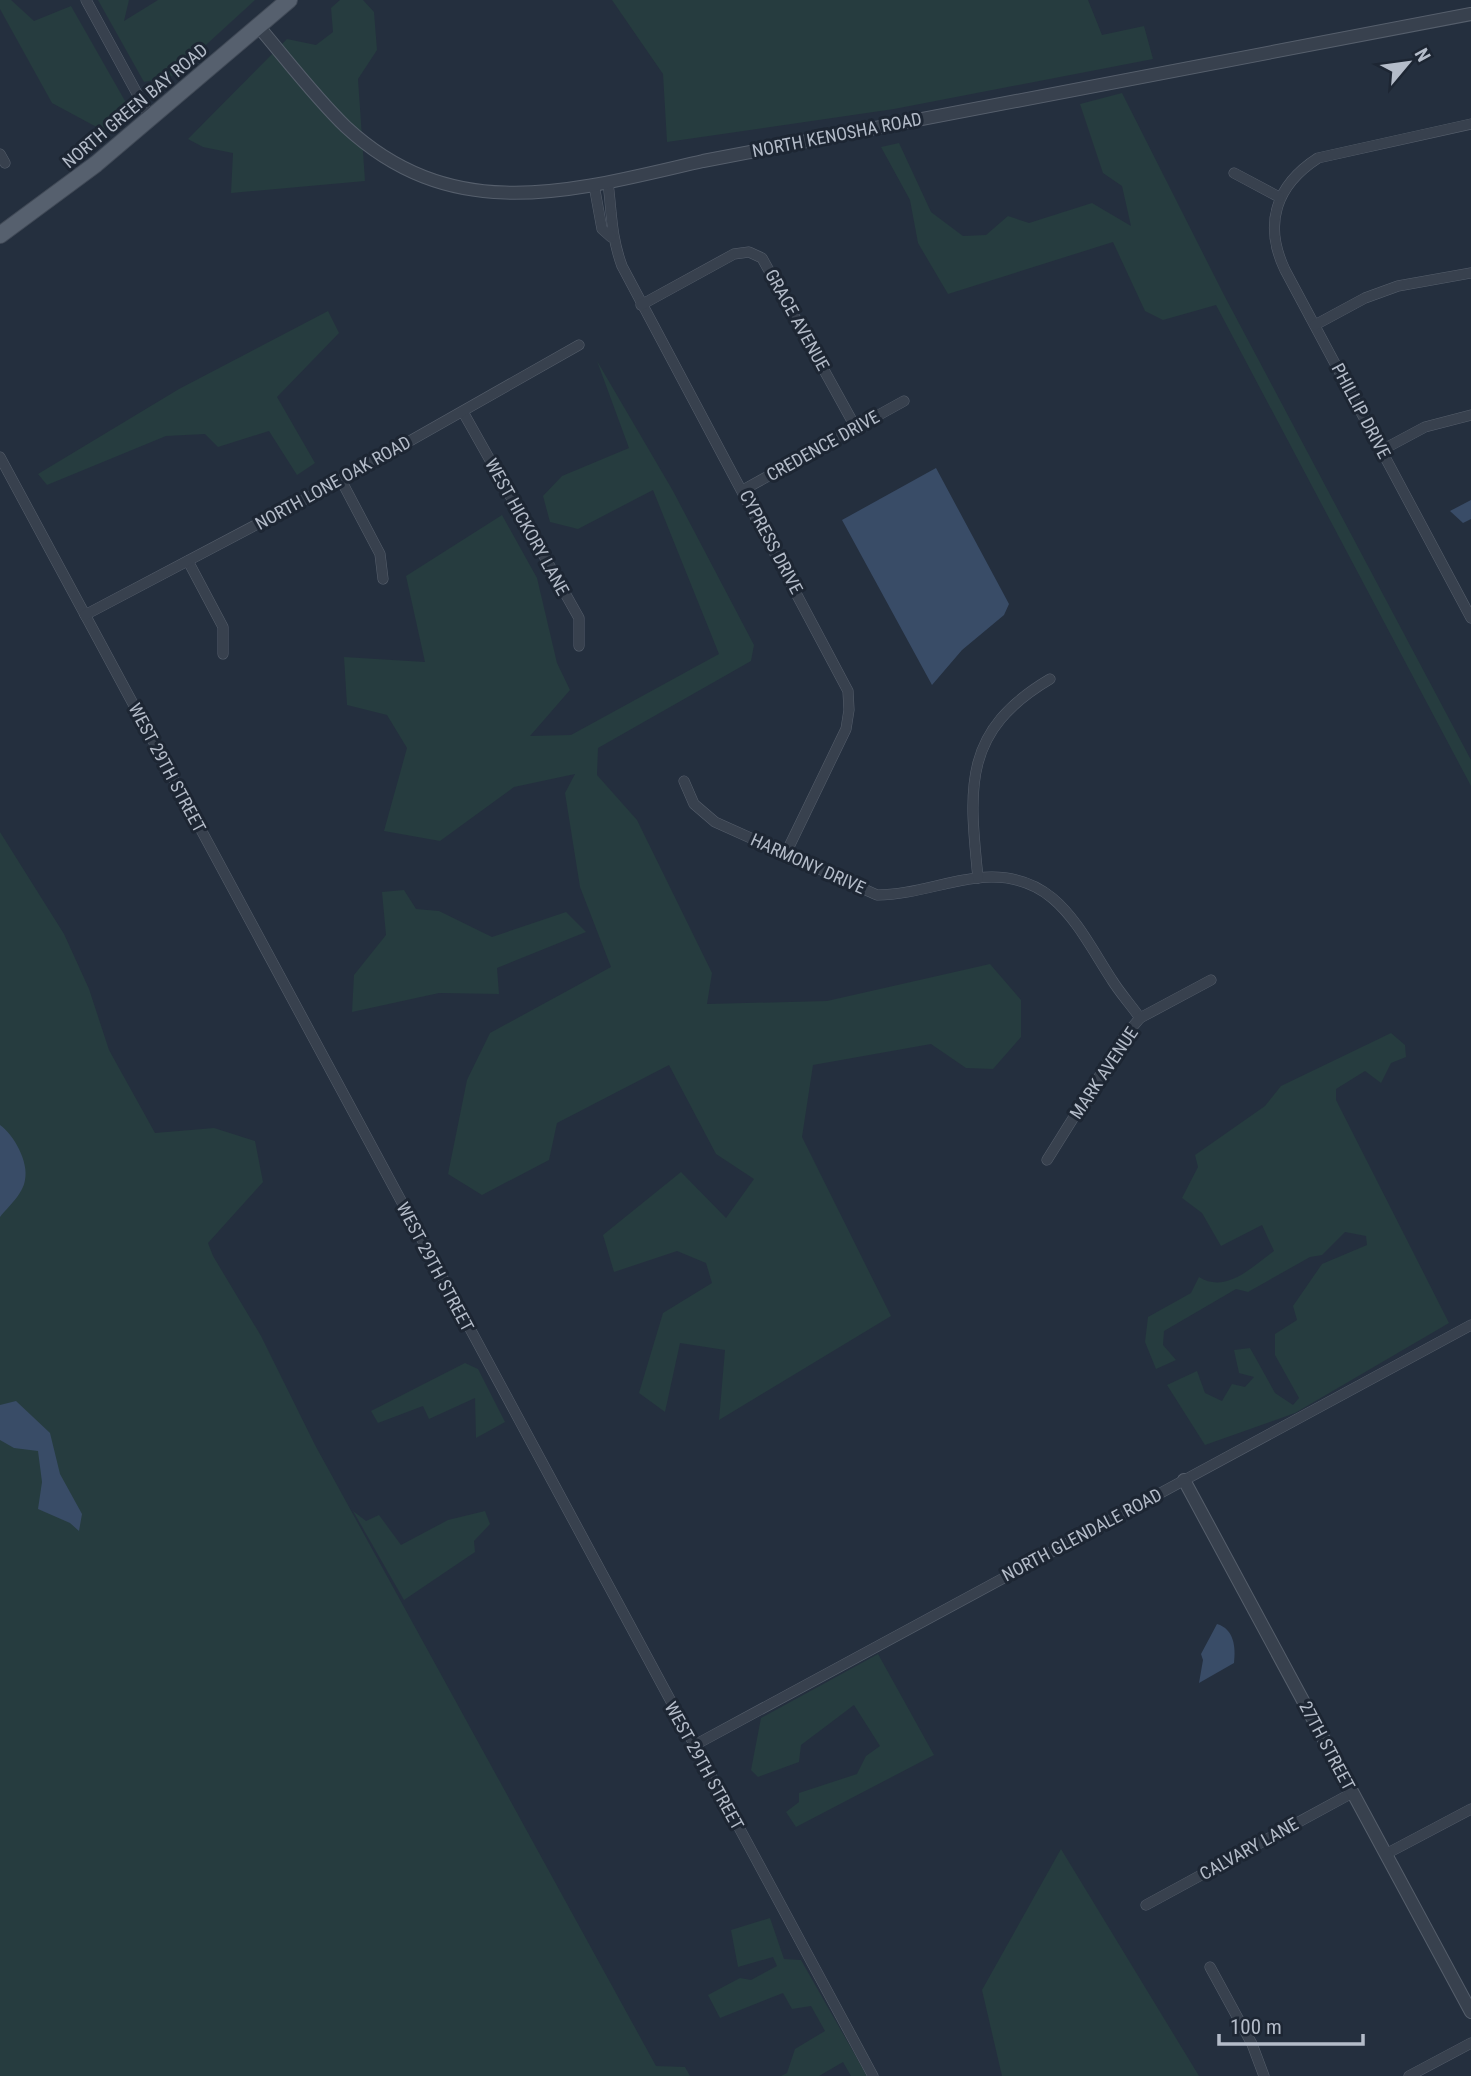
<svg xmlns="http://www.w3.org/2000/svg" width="1471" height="2076" font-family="'Roboto Condensed',sans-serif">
	<rect width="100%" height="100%" fill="#242f3e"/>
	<g fill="#263c3f">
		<path d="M0,0H11L34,21L71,6L129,108L104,131L52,103L0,9Z"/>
		<path d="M98,0H129L124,21L158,0H255L172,76L144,82Z"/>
		<path d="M340,0H363L374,12L377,50L358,79L365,181L231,193L233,153L203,147L188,139L287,39L316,45L333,32L331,8Z"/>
		<path d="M612,0H1088L1102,35L1144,26L1153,59L894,109L667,142L663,74Z"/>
		<path d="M1122,93L1224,295L1471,760V786L1216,305L1163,320L1145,311L1113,242L948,294L918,243L910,200L881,147L899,143L931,212L963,236L986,235L1008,216L1029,223L1092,203L1131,226L1122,186L1103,173L1080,104Z"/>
		<path d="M328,311L339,333L277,397L315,463L297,475L269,431L218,447L205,434L166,436L47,485L38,474L179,389Z"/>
		<path d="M597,361L673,491L754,645L751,661L598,748L597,775L637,820L712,973L707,1004L827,1001L990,964L1021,1000V1037L993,1069L966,1068L931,1044L813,1065L802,1137L891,1316L719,1420L725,1350L680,1343L665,1412L639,1393L663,1313L712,1283L706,1263L677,1251L614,1272L603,1235L681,1172L726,1218L754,1179L716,1154L669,1065L557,1123L549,1160L482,1195L448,1174L467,1080L490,1033L611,967L580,887L565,793L575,774L514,787L440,841L384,831L407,748L387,715L347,705L344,657L425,662L406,576L502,515L537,578L557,663L570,690L530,736L571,735L719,654L653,490L578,529L550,522L543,496L562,476L629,448Z"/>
		<path d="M0,832L64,934L89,989L109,1050L155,1133L214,1128L255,1141L263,1182L208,1243L213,1256L261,1336L315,1445L656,2066L685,2067L690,2076H0Z"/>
		<path d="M404,890L416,909L439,911L492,937L566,912L586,932L497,968L499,994L439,993L352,1012L354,975L386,935L382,892Z"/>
		<path d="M1391,1033L1405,1045L1406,1057L1391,1063L1381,1083L1365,1071L1336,1089V1100L1449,1323L1295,1413L1205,1445L1167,1385L1197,1371L1205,1393L1222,1401L1232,1384L1245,1387L1254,1377L1239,1373L1234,1350L1250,1348L1275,1393L1293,1405L1299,1398L1275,1355V1334L1297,1320L1293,1306L1322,1264L1367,1245L1366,1236L1345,1232L1322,1255L1310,1257L1248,1292L1236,1289L1164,1331L1163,1345L1176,1360L1156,1369L1145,1342L1148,1317L1191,1293L1199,1277C1226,1294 1252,1267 1274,1251L1262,1225L1221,1246L1202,1213L1182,1198L1198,1167L1195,1155L1265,1106L1281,1086Z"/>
		<path d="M465,1363L478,1369L505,1422L476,1438L475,1398L429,1419L423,1406L378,1423L371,1411Z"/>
		<path d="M353,1511L366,1521L379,1515L401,1545L448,1520L485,1511L490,1524L474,1541L475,1552L404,1600Z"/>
		<path d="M878,1654L934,1755L796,1827L786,1812L799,1802V1793L857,1774L866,1756L880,1746L854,1705L801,1745L799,1762L758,1777L751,1770L761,1718Z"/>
		<path d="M1061,1849L1199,2076H1002L982,1990Z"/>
		<path d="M770,1918L784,1959L801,1960L867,2076H851L843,2062L819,2076H781L787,2073L795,2049L825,2031L811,2006L792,2009L783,1993L720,2018L708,1995L740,1978L751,1980L777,1966L773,1957L738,1967L731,1930Z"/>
	</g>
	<g fill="#394c67">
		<path d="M936,468L1009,604L1004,615L962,650L932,685L842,520Z"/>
		<path d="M1471,500V519L1463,523L1450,511Z"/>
		<path d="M0,1125C14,1135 29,1162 25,1180C23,1194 8,1207 0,1217Z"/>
		<path d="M16,1401L50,1433L60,1474L82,1514L79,1531L70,1523L38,1509L42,1482L38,1451L14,1448L0,1440V1405Z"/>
		<path d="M1217,1624C1234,1629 1236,1647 1234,1663L1199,1683L1203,1660L1201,1654Z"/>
	</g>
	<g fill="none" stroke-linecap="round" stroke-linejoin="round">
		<defs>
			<g id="minor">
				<path d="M86,0L151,119"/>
				<path d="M1471,124L1318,158C1276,185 1263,224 1285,270L1471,618"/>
				<path d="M0,154L5,163"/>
				<path d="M1234,173L1279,197"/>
				<path d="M608,183C612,214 611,236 622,266L848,691L849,710L846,729L785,855"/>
				<path d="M594,185L602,229L611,237"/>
				<path d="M641,305L734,254L749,252L762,258L856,428"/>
				<path d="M1315,325L1365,298L1398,286L1471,273"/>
				<path d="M463,412L579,618V646"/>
				<path d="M1382,450L1425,427L1471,415"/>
				<path d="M0,457L873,2076"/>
				<path d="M341,480L380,554L383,579"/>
				<path d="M743,490L904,401"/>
				<path d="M188,561L223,627V654"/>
				<path d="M85,615L341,480L579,345"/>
				<path d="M684,781L694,804L715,822L877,895C911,895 943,882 977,878C1054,869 1077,926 1112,980C1120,993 1131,1005 1140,1018"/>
				<path d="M978,878C969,788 962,731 1050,679"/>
				<path d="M1047,1160L1124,1037L1140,1018L1211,980"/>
				<path d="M693,1746L1471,1325"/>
				<path d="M1386,1854L1471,1809"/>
				<path d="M1146,1905L1352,1793"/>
				<path d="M1210,1967L1252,2044L1264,2076"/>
				<path d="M1409,2076L1471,2043"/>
			</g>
			<g id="tertiary">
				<path d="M259,27C287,60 315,97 346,127C455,228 576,190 703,161L1471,14"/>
				<path d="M1184,1480L1471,2012"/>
			</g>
			<path id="primary" d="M0,235L96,164L289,0"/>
		</defs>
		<use href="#minor" stroke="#565f6c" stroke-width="11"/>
		<use href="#tertiary" stroke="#565f6c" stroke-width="14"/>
		<use href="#primary" stroke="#414a57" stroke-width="18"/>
		<use href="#minor" stroke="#38414e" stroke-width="10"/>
		<use href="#tertiary" stroke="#38414e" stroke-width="12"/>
		<use href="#primary" stroke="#56606e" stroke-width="16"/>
	</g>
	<g text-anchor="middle" stroke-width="6" stroke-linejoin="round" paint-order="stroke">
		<g font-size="18" fill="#b4bcc9" stroke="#1d2633">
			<text transform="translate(135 106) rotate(-40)" y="6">NORTH GREEN BAY ROAD</text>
			<text transform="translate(837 135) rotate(-11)" y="6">NORTH KENOSHA ROAD</text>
			<text transform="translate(797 320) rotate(61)" y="6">GRACE AVENUE</text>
			<text transform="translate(1361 411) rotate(62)" y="6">PHILLIP DRIVE</text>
			<text transform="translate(823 446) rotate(-29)" y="6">CREDENCE DRIVE</text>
			<text transform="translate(333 483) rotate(-29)" y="6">NORTH LONE OAK ROAD</text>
			<text transform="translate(527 527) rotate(61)" y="6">WEST HICKORY LANE</text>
			<text transform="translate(771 542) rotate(62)" y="6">CYPRESS DRIVE</text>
			<text transform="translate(167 768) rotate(62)" y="6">WEST 29TH STREET</text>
			<text transform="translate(808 864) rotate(24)" y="6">HARMONY DRIVE</text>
			<text transform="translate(1104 1073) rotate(-56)" y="6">MARK AVENUE</text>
			<text transform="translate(435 1267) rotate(62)" y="6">WEST 29TH STREET</text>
			<text transform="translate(1082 1535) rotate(-28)" y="6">NORTH GLENDALE ROAD</text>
			<text transform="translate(1327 1746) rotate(62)" y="6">27TH STREET</text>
			<text transform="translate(704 1766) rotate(61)" y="6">WEST 29TH STREET</text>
			<text transform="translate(1249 1849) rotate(-29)" y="6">CALVARY LANE</text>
		</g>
	</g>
	<g transform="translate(1408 63) rotate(61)" stroke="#1d2633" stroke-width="5" paint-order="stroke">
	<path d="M0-5L12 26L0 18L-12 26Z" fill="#b4bcc9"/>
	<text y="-10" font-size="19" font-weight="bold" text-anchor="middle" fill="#b4bcc9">N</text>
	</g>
	<path d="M1219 2034v10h144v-10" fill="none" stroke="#b4bcc9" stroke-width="3.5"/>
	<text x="1230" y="2034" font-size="21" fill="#b4bcc9" stroke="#1d2633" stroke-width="5" paint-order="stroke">100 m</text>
</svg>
